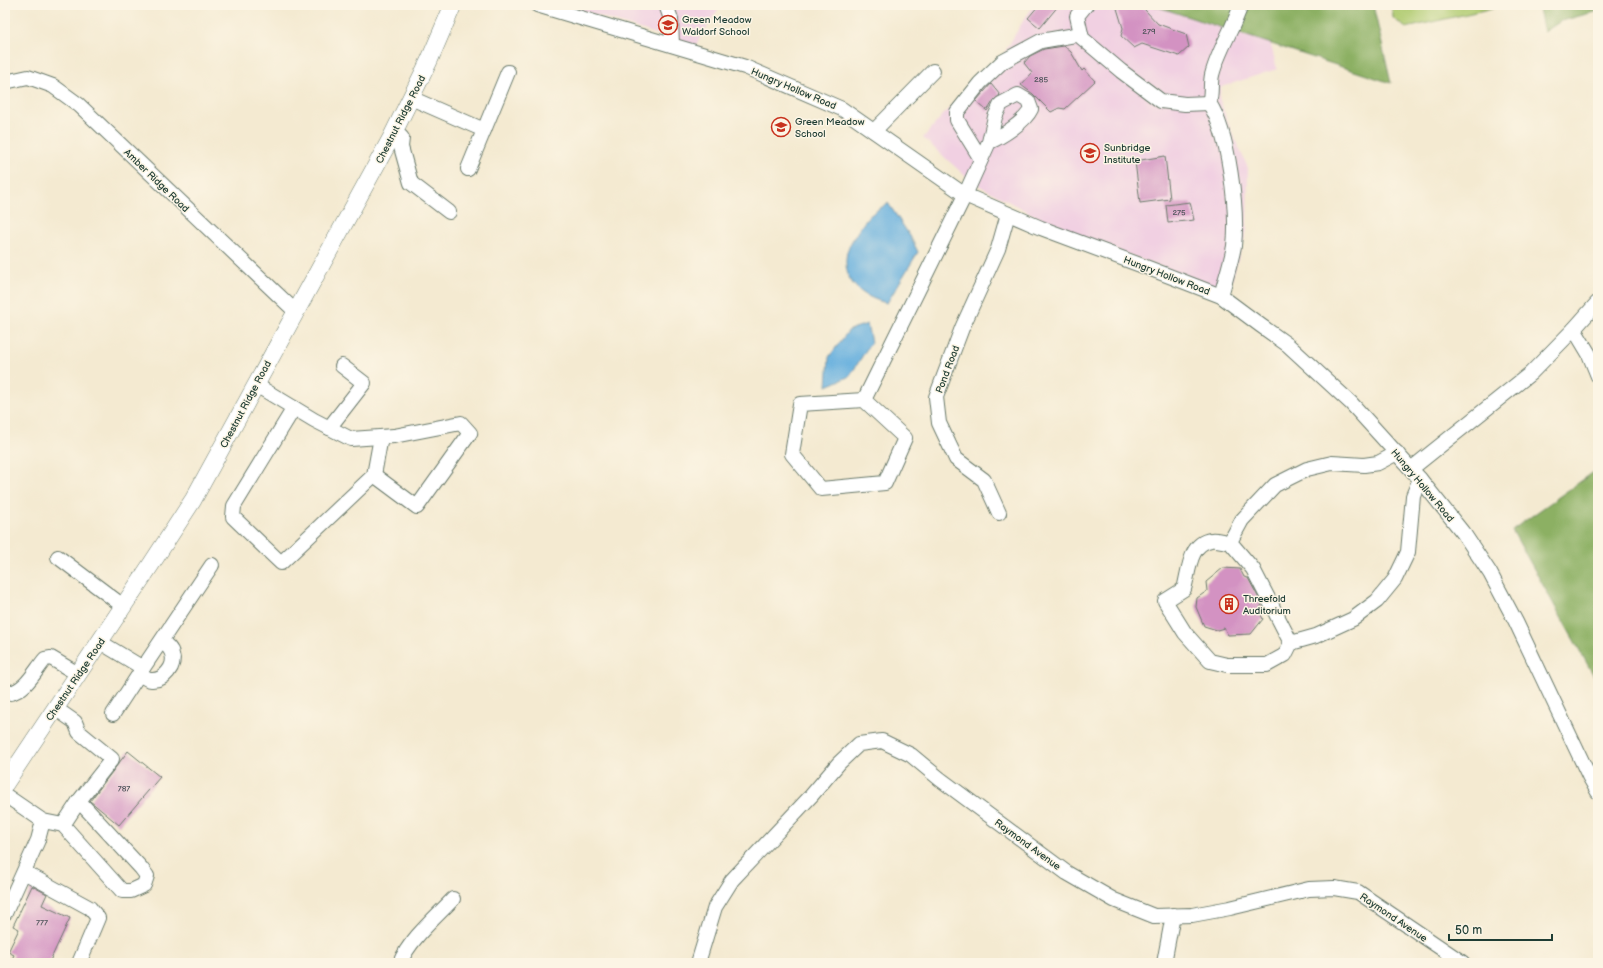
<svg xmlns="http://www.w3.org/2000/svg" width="1603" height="968" font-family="'Balsamiq Sans',sans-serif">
	<rect width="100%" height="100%" fill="#fcf5e5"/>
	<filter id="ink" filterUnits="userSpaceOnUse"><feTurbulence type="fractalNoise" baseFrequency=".025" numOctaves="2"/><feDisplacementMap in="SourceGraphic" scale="8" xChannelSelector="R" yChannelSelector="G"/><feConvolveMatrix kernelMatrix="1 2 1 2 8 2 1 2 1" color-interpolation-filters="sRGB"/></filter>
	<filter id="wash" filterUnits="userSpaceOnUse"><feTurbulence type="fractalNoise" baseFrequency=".012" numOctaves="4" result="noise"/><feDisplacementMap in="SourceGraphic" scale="16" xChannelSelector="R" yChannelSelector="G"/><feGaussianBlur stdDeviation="0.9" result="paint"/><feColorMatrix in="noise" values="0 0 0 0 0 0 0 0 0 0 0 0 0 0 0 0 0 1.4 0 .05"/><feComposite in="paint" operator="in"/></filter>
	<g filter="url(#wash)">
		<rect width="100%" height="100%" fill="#f4ead1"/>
		<g fill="#f1d0e2">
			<path d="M563,5H721L695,46Z"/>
			<path d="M1034,5H1265L1269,37L1277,69L1221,87L1219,98L1231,130L1248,168L1247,230L1228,292L1057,228L971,181L923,138L977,76L994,70L1023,21Z"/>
		</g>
		<path fill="#b1cc72" stroke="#688453" d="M1392,5H1506L1406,28L1393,18Z"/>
		<g fill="#8cb064" stroke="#56764c">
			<path d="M1152,5H1373L1391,83Z"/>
			<path d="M1538,5H1598V11L1561,21L1544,32Z"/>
			<path d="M1598,469V683L1512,530Z"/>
		</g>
		<g fill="#65afde" stroke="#427689">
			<path d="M888,203L910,236L918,252L887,303C861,297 841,281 847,252C849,244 861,226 866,220C871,213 881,208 888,203Z"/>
			<path d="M867,324L871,342L850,376L827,386L829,357L849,330Z"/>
		</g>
		<g id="blocks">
			<g fill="#d392c2">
				<path d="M1039,5H1059L1040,28L1028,18Z"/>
				<path d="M1116,5H1142L1145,10L1158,24L1186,34L1189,47L1179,56L1142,44L1134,48L1121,36L1123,28Z"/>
				<path d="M1064,46L1071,52L1082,71L1084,69L1095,81L1065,109L1059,108L1051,112L1033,94L1021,85L1032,73L1024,63L1030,56L1044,49Z"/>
				<path d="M991,84L1000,95L994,100L987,111L976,101Z"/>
				<path d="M1165,156L1170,199L1140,203L1135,161Z"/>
				<path d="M1190,202L1194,220L1168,223L1166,205Z"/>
				<path d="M1223,568L1240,569L1244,577L1248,578L1262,604L1259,611L1263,619L1251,634L1228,635L1224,628L1217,630L1204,626L1196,607L1197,598L1207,591L1206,582Z"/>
				<path d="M128,751L160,777L119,825L90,801Z"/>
				<path d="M32,886L47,894L42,905L70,918L49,963H10L14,955L8,952L19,929L13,926Z"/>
			</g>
		</g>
	</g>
	<g filter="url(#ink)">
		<use href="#blocks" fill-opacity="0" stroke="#6a7a6b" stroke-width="1"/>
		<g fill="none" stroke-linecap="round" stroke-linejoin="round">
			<defs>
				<g id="minor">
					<path d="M537,5L745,67L842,109L965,195L1041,228L1151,269L1221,296L1260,325L1288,345L1351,403L1420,479L1464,534L1490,573L1516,622L1589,776L1598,792"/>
					<path d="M666,5L671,19L672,45"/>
					<path d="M1086,5L1077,16L1082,38L1121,71L1161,101L1185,104L1209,103"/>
					<path d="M5,82L28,77L53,86L79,105L295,311"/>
					<path d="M411,98L484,130"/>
					<path d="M1209,103C1229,133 1238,210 1234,246C1231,263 1225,280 1221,296"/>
					<path d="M1209,103C1212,94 1210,84 1212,75C1218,51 1233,29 1241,5"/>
					<path d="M395,131L402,138L401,147L411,183L449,212"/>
					<path d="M874,131L933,71"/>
					<path d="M981,159L957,120V112L980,83L1002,62L1041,41L1081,34"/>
					<path d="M468,169L508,72"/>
					<path d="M1574,329L1589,354L1598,376"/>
					<path d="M256,385L314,420L351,439L394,436L461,423L470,433L417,507L374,475"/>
					<path d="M864,400L965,195L989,142L995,117L1001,104L1018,95L1028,101L1031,109C1025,122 1001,137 989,142"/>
					<path d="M864,400L905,438L885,483L821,489L792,454L800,404Z"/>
					<path d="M294,408L234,506L233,517L281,563L374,475L381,437"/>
					<path d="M329,428L364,383L342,366"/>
					<path d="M1397,453L1378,463L1364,465L1332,463L1307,469L1275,485L1242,520L1230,542L1253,569L1291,643L1316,636L1353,619L1377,601L1395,579L1408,552L1413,496L1420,479"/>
					<path d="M1411,469L1531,373L1574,329L1598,302"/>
					<path d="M999,513L984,480L956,459L939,423L936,397L962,328L998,249L1008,214"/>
					<path d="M1230,542C1224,542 1216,539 1211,540C1189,543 1189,572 1184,589L1165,601L1185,633L1210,661L1227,665H1267L1285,655L1291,643"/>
					<path d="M58,557L123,606"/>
					<path d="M100,642L143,668L113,714"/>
					<path d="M143,668L212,565"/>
					<path d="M139,674C142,676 147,680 151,680C164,681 176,666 172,654C171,648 166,645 162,642"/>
					<path d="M5,689L10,693C26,690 35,671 45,659L51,658L78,674"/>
					<path d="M55,708L75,722L79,732L112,759L79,801L63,825"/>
					<path d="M5,795L43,821L38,840L5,913"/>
					<path d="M43,821L63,825L122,891H131L144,885L147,876L141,868L79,801"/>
					<path d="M24,872L90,908L98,918L79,963"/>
					<path d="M400,963C409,940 436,917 453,899"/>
					<path d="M698,963L715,907L732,880L811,796L839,763L859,744L882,741L911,755L940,779L1067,873L1114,900L1154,916L1192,915L1230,908L1309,889L1334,888L1358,892L1463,963"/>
					<path d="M1164,963L1173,915"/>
				</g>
				<path id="major" d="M5,784L150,566L193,500L391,138L429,61L453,5"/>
			</defs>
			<use href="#minor" stroke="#6a7a6b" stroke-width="16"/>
			<use href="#major" stroke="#6a7a6b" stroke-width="18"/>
			<use href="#minor" stroke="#fff" stroke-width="14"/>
			<use href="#major" stroke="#fff" stroke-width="17"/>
		</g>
	</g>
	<defs>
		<symbol id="school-ring" viewBox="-11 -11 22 22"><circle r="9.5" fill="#fcf5e5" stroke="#c8321e" stroke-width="1.5"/><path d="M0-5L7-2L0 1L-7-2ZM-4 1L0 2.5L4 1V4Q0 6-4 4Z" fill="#c8321e"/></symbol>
		<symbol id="university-ring" viewBox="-11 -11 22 22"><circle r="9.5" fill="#fcf5e5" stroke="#c8321e" stroke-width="1.5"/><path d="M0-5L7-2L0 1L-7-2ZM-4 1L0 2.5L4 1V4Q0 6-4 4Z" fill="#c8321e"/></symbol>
		<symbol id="building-ring" viewBox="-11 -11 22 22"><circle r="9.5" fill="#fcf5e5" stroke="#c8321e" stroke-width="1.5"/><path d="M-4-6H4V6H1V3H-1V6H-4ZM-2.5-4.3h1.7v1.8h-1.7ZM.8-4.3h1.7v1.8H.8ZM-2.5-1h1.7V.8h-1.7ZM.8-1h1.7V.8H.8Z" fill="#c8321e"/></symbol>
	</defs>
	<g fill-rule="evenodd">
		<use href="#school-ring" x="657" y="14" width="22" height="22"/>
		<use href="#school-ring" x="770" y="116" width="22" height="22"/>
		<use href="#university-ring" x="1079" y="142" width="22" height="22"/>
		<use href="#building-ring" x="1218" y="593" width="22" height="22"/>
	</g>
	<g text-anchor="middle" stroke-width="3" stroke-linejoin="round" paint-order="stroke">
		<g font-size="8" fill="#4c5258">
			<text x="1149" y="34">279</text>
			<text x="1041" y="82">285</text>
			<text x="1179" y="215">275</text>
			<text x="124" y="791">787</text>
			<text x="42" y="925">777</text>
		</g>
		<g font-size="10" fill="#1f3d34" stroke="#fcf5e5" text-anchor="start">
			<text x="682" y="23">Green Meadow<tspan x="682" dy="12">Waldorf School</tspan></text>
			<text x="795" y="125">Green Meadow<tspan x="795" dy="12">School</tspan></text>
			<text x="1104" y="151">Sunbridge<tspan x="1104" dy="12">Institute</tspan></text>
			<text x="1243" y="602">Threefold<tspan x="1243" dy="12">Auditorium</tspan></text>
		</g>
		<g font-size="10" fill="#1f3d34" stroke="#fcf5e5">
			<text transform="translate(794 88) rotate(23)" y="4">Hungry Hollow Road</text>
			<text transform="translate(400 119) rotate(-63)" y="4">Chestnut Ridge Road</text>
			<text transform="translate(157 180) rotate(44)" y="4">Amber Ridge Road</text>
			<text transform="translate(1167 275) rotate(21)" y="4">Hungry Hollow Road</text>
			<text transform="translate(947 369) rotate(-69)" y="4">Pond Road</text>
			<text transform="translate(245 404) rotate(-62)" y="4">Chestnut Ridge Road</text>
			<text transform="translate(1423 485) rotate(50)" y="4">Hungry Hollow Road</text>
			<text transform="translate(75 679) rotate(-56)" y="4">Chestnut Ridge Road</text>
			<text transform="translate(1028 844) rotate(36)" y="4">Raymond Avenue</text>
			<text transform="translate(1394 917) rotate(34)" y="4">Raymond Avenue</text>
		</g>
	</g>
	<rect width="1603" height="968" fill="none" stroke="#fcf5e5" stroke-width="20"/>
	<path d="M1449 934v6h103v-6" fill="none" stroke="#1f3d34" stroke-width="2"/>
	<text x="1455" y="934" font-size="12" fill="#1f3d34" stroke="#fcf5e5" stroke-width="3" paint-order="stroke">50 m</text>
</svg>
